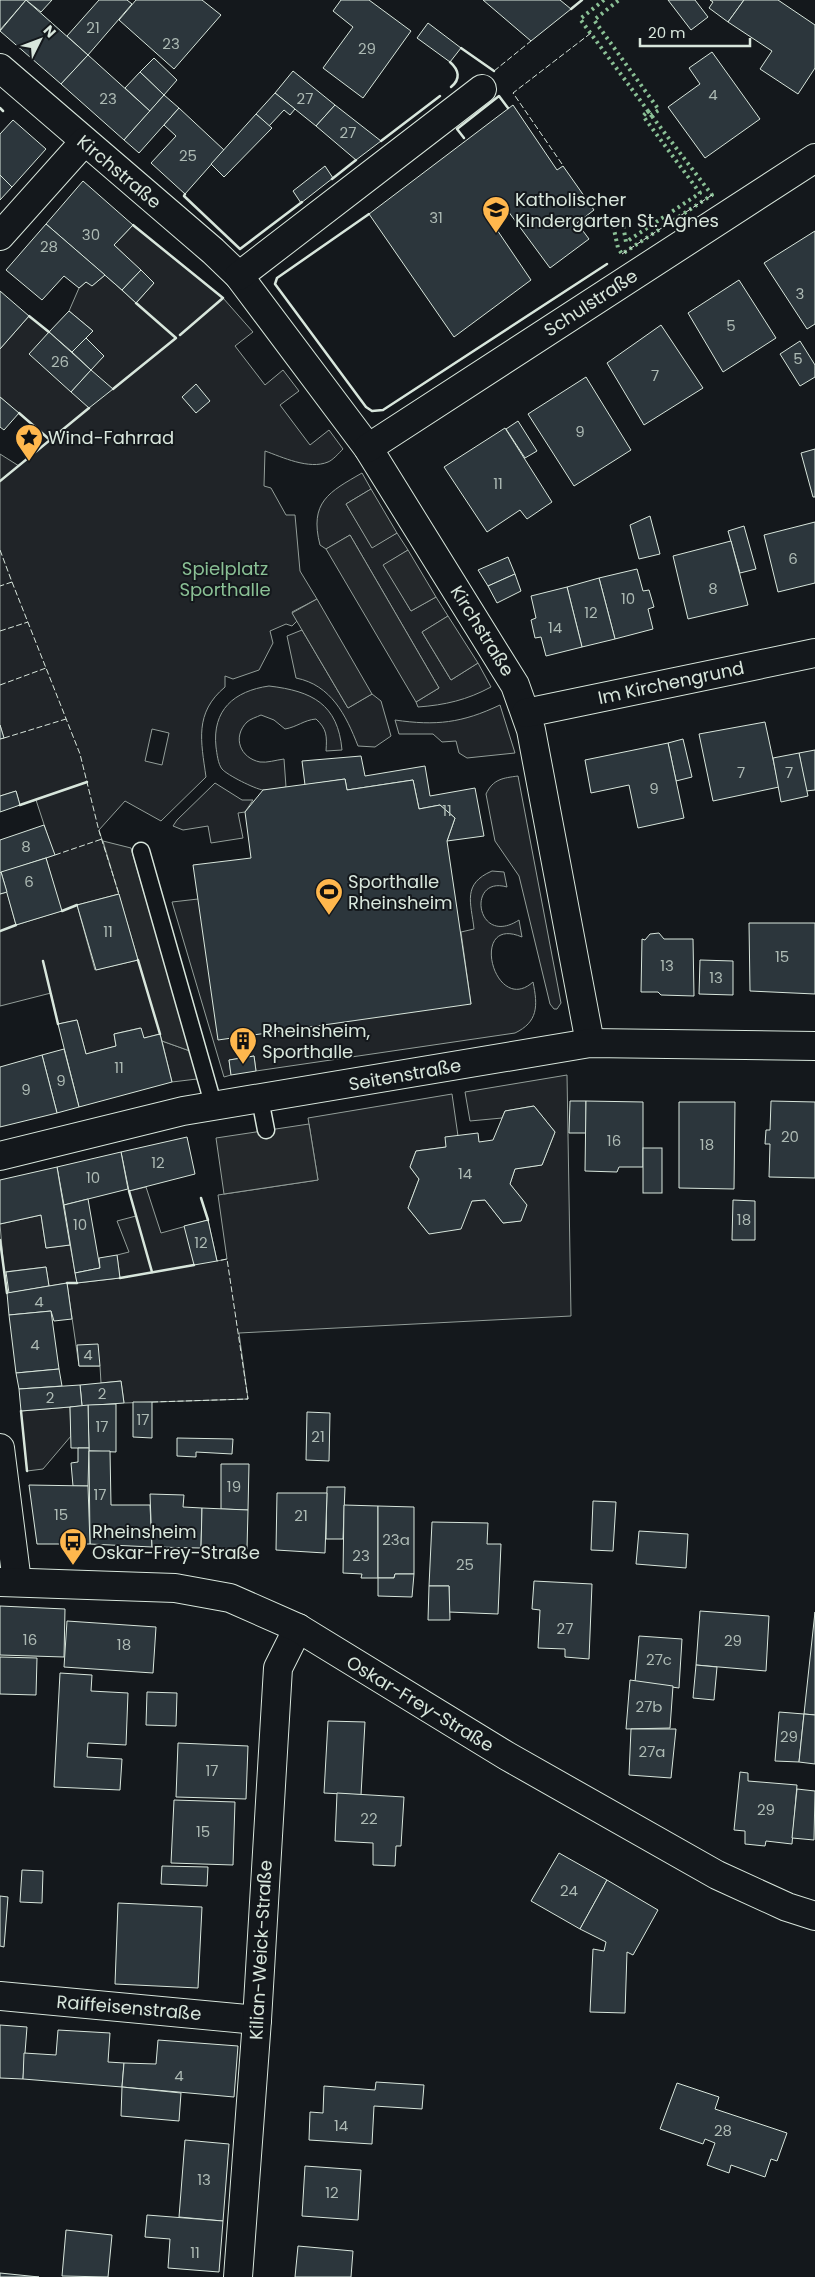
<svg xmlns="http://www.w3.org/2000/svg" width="815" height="2277" font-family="Poppins,sans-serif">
	<rect width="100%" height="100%" fill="#14181c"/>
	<g fill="#202428" stroke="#939e99" fill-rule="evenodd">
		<path d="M133,225L223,298L253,332L235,346L265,385L283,370L299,391L280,405L310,445L329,430L343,449C339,453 333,460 328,462C309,470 282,457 265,451L264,486L271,488L286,515H295L300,571L317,599L292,612L297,621L292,626L286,624L270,631L273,643L259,670L233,679L225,676V687C194,713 201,741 206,777L161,821L125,801L99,830L119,894L77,905L95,970L138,960L160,1034L144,1038L140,1028L114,1034L116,1046L86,1054L77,1020L58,1024L51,993L0,1006V894L7,892L16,925L61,911L46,858L54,855L36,800L20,805L16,791L0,796V739L4,738L0,725V454L19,466L50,440L0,397V349L29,316L91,369L104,356L86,338L92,330L69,311L79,288L86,282L93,285L105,275L136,303L154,283L114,245ZM152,729L169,733L162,765L145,761Z"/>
		<path d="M362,473L371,489L346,504L372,547L397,533L408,550L384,565L411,611L436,597L448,616L422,632L451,680L478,663L491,687C467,700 445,705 418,707L416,702L439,688L350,535L326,549L320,545C309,502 329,492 362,473Z"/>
		<path d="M302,630L348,708L372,694L381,701L391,736L375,747L358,746C346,715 331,685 296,678L287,636Z"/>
		<path d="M269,686C312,691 338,704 342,750L326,751C327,736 327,729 316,719C304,720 297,727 285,729L274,720L261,715C257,717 250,719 247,722C232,737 240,758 260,762C267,763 276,760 284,759L286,787C279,788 270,791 263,790C255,789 227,775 222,769C218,764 217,754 216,747C212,710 234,691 269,686Z"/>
		<path d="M500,705L515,753L467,758L459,753L456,741L442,742L433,734H399L395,720C436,726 462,723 500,705Z"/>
		<path d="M518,776L561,1003L557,1009H554L550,1004L519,876L495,841L486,794C493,779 503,778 518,776Z"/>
		<path d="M215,783L242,800H253L245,812L238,813L243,838L211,843L208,826L183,830L173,826L177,820Z"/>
		<path d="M492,871L504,872L507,887C466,875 476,948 519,920L522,937C468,914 494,1017 533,982C538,1006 538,1022 515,1033L256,1071L254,1056L229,1060L231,1075L224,1077L172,902L198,899L471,1004L461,932L474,929C471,902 462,884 492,871Z"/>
		<path d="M162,1041L190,1051L197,1079L172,1082Z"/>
		<path d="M567,1075L571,1316L239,1333L248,1399L124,1403L121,1381L101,1383L100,1366H79L67,1283L49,1286L46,1267L4,1272L0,1224L41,1215L46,1248L70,1245L77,1283L120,1278L117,1255L129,1252L117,1221L136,1216L129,1191L146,1187L161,1233L208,1220L217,1261L227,1259L218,1195L318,1180L308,1118L452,1094L458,1136L446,1147L416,1151L410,1167L419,1179L408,1208L429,1234L472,1201L485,1200L503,1223L520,1221L526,1205L510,1184L515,1169L542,1165L555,1132L534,1106L505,1111L502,1118L470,1121L465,1092Z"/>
		<path d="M70,1407L71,1436L43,1469L27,1471L21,1411Z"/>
	</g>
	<g fill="#24282b" stroke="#939e99">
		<path d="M371,489L397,533L372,548L346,504Z"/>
		<path d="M350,535L439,688L416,702L326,549Z"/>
		<path d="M408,550L436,597L411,611L383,565Z"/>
		<path d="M317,599L372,694L348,708L292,613Z"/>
		<path d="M448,616L478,663L451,680L422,632Z"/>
		<path d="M103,841L131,848L190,1051L162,1041Z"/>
		<path d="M309,1124L318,1180L224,1194L216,1138Z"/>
	</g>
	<g fill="#2c363c" stroke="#d8e6dc">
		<path d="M0,0H26L0,30Z"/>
		<path d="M26,0L88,55L61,84L0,31Z"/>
		<path d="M26,0H52L41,12Z"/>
		<path d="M99,0H127L132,4L88,55L67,36Z"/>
		<path d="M136,0H202L221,15L174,69L119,20Z"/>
		<path d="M341,0H369L411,31L363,98L323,68L353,27L333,11Z"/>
		<path d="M483,0H560L571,9L531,41Z"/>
		<path d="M668,0H695L708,17L691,30Z"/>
		<path d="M710,0H744L728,22L709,8L713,2Z"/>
		<path d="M744,0H778L815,25V68L798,94L760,69L772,51L728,22Z"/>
		<path d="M428,23L461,48L450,62L417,38Z"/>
		<path d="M712,52L760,119L705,158L668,107L700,84L689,68Z"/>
		<path d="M88,55L150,111L124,140L61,84Z"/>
		<path d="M154,58L177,80L164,95L140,72Z"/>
		<path d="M293,71L335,105L316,126L275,93Z"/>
		<path d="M140,72L164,95L150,111L125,88Z"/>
		<path d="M275,93L295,109L290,115L284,110L269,126L256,114Z"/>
		<path d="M164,95L179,108L139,153L124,140Z"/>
		<path d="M335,105L381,141L356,160L316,126Z"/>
		<path d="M513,105L557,170L563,166L594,210L577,223L589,239L550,268L508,211L493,224L531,280L454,337L369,214Z"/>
		<path d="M179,108L224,150L185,194L151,163L176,136L164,125Z"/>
		<path d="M256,114L272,128L224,177L211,164Z"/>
		<path d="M13,120L46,149L12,187L0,175V134Z"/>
		<path d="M325,166L333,178L301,203L293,191Z"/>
		<path d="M0,175L12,187L0,200Z"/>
		<path d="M83,181L133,225L114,245L141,270L122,290L46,224Z"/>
		<path d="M46,224L105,275L92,286L86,282L79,288L64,276L42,300L6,270Z"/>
		<path d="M815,231V324L807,329L764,263Z"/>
		<path d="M141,270L154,283L136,303L122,290Z"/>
		<path d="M739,280L776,338L723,372L688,313Z"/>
		<path d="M0,291L29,316L0,349Z"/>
		<path d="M69,311L93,331L72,352L49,332Z"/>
		<path d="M661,325L703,388L644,425L607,363Z"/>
		<path d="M49,332L91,370L71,392L29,354Z"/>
		<path d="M86,338L104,356L91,370L72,352Z"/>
		<path d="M800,341L815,365V377L800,386L780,354Z"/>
		<path d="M91,370L113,389L89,408L71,392Z"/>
		<path d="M586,377L631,450L574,486L528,414Z"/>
		<path d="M196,384L210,401L196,413L182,397Z"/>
		<path d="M0,397L19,413L4,430L0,427Z"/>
		<path d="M518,421L537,451L525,458L506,429Z"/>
		<path d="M505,428L552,502L527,519L520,510L487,532L444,467Z"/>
		<path d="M815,449V497H813L801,453Z"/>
		<path d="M650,516L660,554L639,559L630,525Z"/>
		<path d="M815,522V583L778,592L764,535Z"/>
		<path d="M744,526L756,569L740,573L728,531Z"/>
		<path d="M731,541L748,605L688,619L673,556Z"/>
		<path d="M508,557L515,574L488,586L478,570Z"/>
		<path d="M637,569L643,591L649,590L654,607L648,609L653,629L615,639L599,578Z"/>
		<path d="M515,574L521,591L497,603L488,586Z"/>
		<path d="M599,578L615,639L582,647L567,587Z"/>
		<path d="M567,587L582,647L546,656L541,637L535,638L531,620L536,618L531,596Z"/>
		<path d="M765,722L779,787L713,801L699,734Z"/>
		<path d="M0,725L4,738L0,739Z"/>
		<path d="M683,739L692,777L676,781L668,743Z"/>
		<path d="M668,743L684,818L638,828L629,785L591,793L585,760Z"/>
		<path d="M815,750V790L806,791L799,753Z"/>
		<path d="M799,753L808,796L781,802L773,758Z"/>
		<path d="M361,756L365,776L425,766L430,796L475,788L484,836L447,841L455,818L440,805L419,809L413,780L347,790L345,779L305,785L302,761Z"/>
		<path d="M345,779L347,790L413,780L419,809L440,805L455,818L447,841L471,1004L218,1040L193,865L251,858L245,812L263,790Z"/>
		<path d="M16,791L20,805L0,812V796Z"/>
		<path d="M44,825L55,855L0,873V840Z"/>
		<path d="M46,858L62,911L16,925L1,872Z"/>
		<path d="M1,872L7,892L0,894V873Z"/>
		<path d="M119,894L138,960L96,970L77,905Z"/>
		<path d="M749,923H815V994L750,991Z"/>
		<path d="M659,933L664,939H693L694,996L661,995L658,992H641L642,939L645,940L650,934Z"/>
		<path d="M700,960L733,961V995L699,994Z"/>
		<path d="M77,1020L86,1054L116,1046L114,1034L141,1028L144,1038L160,1034L172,1082L79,1107L58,1024Z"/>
		<path d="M64,1049L79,1107L57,1113L42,1055Z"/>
		<path d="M42,1055L57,1113L0,1127V1067Z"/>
		<path d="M254,1056L256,1071L231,1075L229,1060Z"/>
		<path d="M570,1101H586V1133H569Z"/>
		<path d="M586,1101L643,1102V1167H619L617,1172L585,1171Z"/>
		<path d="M771,1101L815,1102V1178L769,1177L770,1144H765L766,1130H770Z"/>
		<path d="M679,1102H735L734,1189L679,1188Z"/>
		<path d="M534,1106L555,1132L542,1165L515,1169L510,1184L527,1205L521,1221L503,1223L485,1200L472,1201L461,1229L429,1234L408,1208L419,1179L410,1167L416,1151L446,1147L445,1137L478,1133L479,1142L493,1140L505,1111Z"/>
		<path d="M187,1137L195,1174L129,1191L121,1152Z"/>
		<rect x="643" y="1148" width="19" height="45"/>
		<path d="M121,1152L128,1189L64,1205L57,1167Z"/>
		<path d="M57,1167L70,1245L46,1248L41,1215L0,1224V1180Z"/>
		<path d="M88,1199L100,1268L75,1273L64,1205Z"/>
		<path d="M733,1200L755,1201V1240H732Z"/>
		<path d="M208,1220L217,1261L194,1265L184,1226Z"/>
		<path d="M117,1255L120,1278L77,1283L75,1273L100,1268L99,1258Z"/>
		<path d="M46,1267L49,1286L9,1293L6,1272Z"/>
		<path d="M67,1283L72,1319L54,1321L51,1311L9,1315L7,1293Z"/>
		<path d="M51,1311L59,1369L16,1373L9,1315Z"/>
		<path d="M98,1344L100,1366H79L77,1345Z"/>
		<path d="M59,1369L62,1386L19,1389L16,1373Z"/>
		<path d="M121,1381L124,1403L82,1406L80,1385Z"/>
		<path d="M80,1385L82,1406L21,1411L19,1389Z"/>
		<path d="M133,1402H152V1438L133,1437Z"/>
		<path d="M116,1404V1452L89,1451L88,1405Z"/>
		<path d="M88,1405L89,1448H71L70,1407Z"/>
		<path d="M307,1412L330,1413L329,1461L306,1460Z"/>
		<path d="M177,1438L233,1439L232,1454L196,1452V1457L177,1456Z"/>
		<path d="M78,1448H89L88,1486H73L71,1463L78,1462Z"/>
		<path d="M89,1451H110L111,1505H150L152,1547L90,1544Z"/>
		<path d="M221,1464H249L248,1510L221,1509Z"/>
		<path d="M29,1485L88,1486L90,1544H37Z"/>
		<path d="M327,1487H345L343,1539H326Z"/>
		<path d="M277,1493H327L325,1553L276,1550Z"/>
		<path d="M150,1494L184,1495L183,1507L202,1508L201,1548L152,1547Z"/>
		<path d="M593,1501L616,1502L613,1551L591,1550Z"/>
		<path d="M344,1505L378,1506V1578H361L362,1574L343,1573Z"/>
		<path d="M378,1506L414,1507V1574H395L394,1578H378Z"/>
		<path d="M202,1508L248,1510L247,1549L201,1548Z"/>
		<path d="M432,1522L488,1523L487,1544H501L498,1614L449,1612V1586H429Z"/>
		<path d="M639,1531L688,1534L686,1568L636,1564Z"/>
		<path d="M395,1574H414L412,1597L378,1596V1578H394Z"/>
		<path d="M534,1581L592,1584L589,1659L565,1657V1649L538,1648L540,1610L532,1609Z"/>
		<path d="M429,1586H449L450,1620H428Z"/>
		<path d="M0,1606L65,1609L64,1657L0,1655Z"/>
		<path d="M700,1611L769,1616L766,1671L696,1665Z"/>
		<path d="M815,1612V1715L804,1714Z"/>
		<path d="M67,1621L156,1627L153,1673L64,1667Z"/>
		<path d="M639,1636L682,1639L679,1688L635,1682Z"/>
		<path d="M0,1657L37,1658L36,1695L0,1694Z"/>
		<path d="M696,1665L717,1667L714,1700L693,1698Z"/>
		<path d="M60,1673L92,1675L91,1691L128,1693L126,1745L88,1743L87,1757L122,1759L120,1790L54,1787Z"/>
		<path d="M630,1680L673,1686L670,1728L626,1729Z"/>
		<path d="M147,1692L177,1693L176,1726L146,1725Z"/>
		<path d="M779,1712L804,1714L799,1762L775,1761Z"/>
		<path d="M804,1714L815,1715V1764L799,1762Z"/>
		<path d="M328,1721L365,1722L361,1795L324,1793Z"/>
		<path d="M631,1729H676L671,1778L629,1775Z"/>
		<path d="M178,1743L248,1746L246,1799L176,1797Z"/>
		<path d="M740,1772L748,1773V1781L797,1785L792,1844L766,1841L765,1846L745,1844V1831L734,1830Z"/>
		<path d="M797,1789L815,1791L814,1840L792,1838Z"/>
		<path d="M337,1793L404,1797L401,1846H396L395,1866L373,1865V1843L335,1841Z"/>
		<path d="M174,1800L235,1802L233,1865L171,1863Z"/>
		<path d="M559,1853L607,1880L580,1929L531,1901Z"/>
		<path d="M162,1866L208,1867L207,1886L161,1884Z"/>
		<path d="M22,1870L43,1871L42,1903L20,1902Z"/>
		<path d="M607,1880L658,1910L633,1955L627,1952L625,2013L590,2012L593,1949L604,1951L606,1942L580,1929Z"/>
		<path d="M0,1896L8,1897L4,1947L0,1946Z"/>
		<path d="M118,1903L202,1907L198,1988L115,1984Z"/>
		<path d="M0,2025L27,2027L23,2079L0,2078Z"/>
		<path d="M58,2030L110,2033L108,2062L124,2063L122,2087L23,2079L24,2053L56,2055Z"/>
		<path d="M158,2040L238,2046L234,2097L122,2087L124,2063L156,2064Z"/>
		<path d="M376,2082L424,2085L422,2109L374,2106L372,2144L309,2140L310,2112L323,2113L324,2086L375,2090Z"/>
		<path d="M677,2083L719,2097L715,2109L787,2133L777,2161L771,2159L765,2177L731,2165L729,2173L707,2165L715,2143L705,2139L703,2144L660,2129Z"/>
		<path d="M122,2087L181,2093L179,2121L121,2116Z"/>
		<path d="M185,2140L229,2144L223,2221L179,2217Z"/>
		<path d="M305,2166L361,2170L358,2220L302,2216Z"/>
		<path d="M147,2215L223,2221L219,2272L168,2268L170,2239L145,2237Z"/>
		<path d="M66,2230L112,2235L108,2277L62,2276Z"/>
		<path d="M298,2246L353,2251L351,2277H295Z"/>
		<path d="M0,2273L39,2277H0Z"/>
	</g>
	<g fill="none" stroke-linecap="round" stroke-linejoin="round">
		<defs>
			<g id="service">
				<path d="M141,851L214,1107"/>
				<path d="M260,1099L266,1130"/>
			</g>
			<g id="minor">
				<path d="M0,68L213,251L239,276L368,448L515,685L531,730L590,1043"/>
				<path d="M0,236L84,142"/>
				<path d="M239,276L482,89"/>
				<path d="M368,448L815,158"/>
				<path d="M526,713L815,653"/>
				<path d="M0,1156L183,1111L590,1043L815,1046"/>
				<path d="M0,1448L17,1582"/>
				<path d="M0,1996L257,2020"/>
				<path d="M238,2277L257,2020L278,1668L298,1628"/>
			</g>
			<path id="tertiary" d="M0,1582L175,1588L230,1598L298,1628L507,1756L717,1875L787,1907L815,1916"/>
		</defs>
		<use href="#service" stroke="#d8e6dc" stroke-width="19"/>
		<use href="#minor" stroke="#d8e6dc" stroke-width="30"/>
		<use href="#tertiary" stroke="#d8e6dc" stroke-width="30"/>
		<use href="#service" stroke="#14181c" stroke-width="16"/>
		<use href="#minor" stroke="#14181c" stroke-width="28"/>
		<use href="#tertiary" stroke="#14181c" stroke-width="28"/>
		<g stroke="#8ac095" stroke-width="4" stroke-dasharray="2.5 4" stroke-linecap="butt">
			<path d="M604,0L580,19L651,115L659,110L594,20L619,0"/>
			<path d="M648,111L712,195L622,254L618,248L612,220L622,219L626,242L700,193L643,116Z"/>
		</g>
		<g stroke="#d8e6dc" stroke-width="1" stroke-dasharray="6 2.5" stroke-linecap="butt">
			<path d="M494,71L531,41"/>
			<path d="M562,164L513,93L591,33"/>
			<path d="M622,254L712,195"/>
			<path d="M0,550L12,582L0,586"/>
			<path d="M12,582L80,754L99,831L119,894"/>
			<path d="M0,631L28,622"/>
			<path d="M0,685L46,668"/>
			<path d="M4,738L66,719"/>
			<path d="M55,855L102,839"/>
			<path d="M152,1402L248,1399L227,1259L217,1261"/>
		</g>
		<g stroke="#d8e6dc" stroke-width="2.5">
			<path d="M571,9L582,0"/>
			<path d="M461,48L494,71"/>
			<path d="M450,62C459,70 461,79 451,87"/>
			<path d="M0,108L3,111"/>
			<path d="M464,138L457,129L499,96L508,108"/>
			<path d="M381,141L440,96"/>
			<path d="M332,179L356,160"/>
			<path d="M185,194L184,196L240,249L302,202"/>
			<path d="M369,214L277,278L275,284L366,407L372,411L383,410L607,264"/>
			<path d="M133,225L223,298L180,335"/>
			<path d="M29,316L49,332"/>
			<path d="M113,389L176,338L136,303"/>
			<path d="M19,413L50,440"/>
			<path d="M0,481L89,408"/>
			<path d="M20,805L87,782"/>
			<path d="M62,911L77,905"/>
			<path d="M0,931L16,925"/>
			<path d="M138,960L160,1034"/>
			<path d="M43,961L58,1024"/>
			<path d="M129,1191L152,1272"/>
			<path d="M201,1198L208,1220"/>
			<path d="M0,1240L7,1293"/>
			<path d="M120,1278L194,1265"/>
			<path d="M67,1283H77"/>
			<path d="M21,1411L27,1471"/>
		</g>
	</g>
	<defs>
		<symbol id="school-pin" viewBox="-11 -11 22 30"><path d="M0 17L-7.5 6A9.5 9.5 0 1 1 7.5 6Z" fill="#ffb74d" stroke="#14181c"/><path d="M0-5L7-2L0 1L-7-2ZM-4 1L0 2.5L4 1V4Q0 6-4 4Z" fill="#111"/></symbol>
		<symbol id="sight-pin" viewBox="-11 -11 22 30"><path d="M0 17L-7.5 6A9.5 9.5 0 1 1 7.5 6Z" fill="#ffb74d" stroke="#14181c"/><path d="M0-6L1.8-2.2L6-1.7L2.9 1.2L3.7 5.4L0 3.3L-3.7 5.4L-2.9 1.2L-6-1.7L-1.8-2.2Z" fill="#111"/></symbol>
		<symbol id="stadium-pin" viewBox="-11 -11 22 30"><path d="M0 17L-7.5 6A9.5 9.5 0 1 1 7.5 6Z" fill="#ffb74d" stroke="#14181c"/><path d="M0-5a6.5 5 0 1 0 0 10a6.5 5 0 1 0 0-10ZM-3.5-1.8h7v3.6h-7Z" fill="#111"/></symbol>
		<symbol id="building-pin" viewBox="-11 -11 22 30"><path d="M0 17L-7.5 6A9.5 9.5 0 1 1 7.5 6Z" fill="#ffb74d" stroke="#14181c"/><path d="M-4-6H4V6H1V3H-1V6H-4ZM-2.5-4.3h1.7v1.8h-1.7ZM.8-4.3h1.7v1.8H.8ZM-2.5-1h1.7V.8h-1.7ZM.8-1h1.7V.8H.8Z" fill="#111"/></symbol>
		<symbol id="bus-pin" viewBox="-11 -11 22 30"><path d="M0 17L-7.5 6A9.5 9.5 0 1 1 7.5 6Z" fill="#ffb74d" stroke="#14181c"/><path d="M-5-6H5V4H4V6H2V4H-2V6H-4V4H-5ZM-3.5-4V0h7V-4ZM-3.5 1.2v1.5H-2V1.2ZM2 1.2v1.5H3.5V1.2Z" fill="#111"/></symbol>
	</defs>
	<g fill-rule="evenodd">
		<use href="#school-pin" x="480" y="194" width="32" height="43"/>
		<use href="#sight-pin" x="13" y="422" width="32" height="43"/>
		<use href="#stadium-pin" x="313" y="876" width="32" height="43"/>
		<use href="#building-pin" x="227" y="1025" width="32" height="43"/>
		<use href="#bus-pin" x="57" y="1526" width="32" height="43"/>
	</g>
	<g text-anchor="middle" stroke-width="4" stroke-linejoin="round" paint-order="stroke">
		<g font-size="15" fill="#adbab4">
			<text x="93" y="33">21</text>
			<text x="171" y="49">23</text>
			<text x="367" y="54">29</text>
			<text x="713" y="100">4</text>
			<text x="108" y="104">23</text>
			<text x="305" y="104">27</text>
			<text x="348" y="138">27</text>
			<text x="188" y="161">25</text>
			<text x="436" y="223">31</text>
			<text x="91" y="240">30</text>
			<text x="49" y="252">28</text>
			<text x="800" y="299">3</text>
			<text x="731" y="331">5</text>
			<text x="798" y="364">5</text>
			<text x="60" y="367">26</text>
			<text x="655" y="381">7</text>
			<text x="580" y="437">9</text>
			<text x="498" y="489">11</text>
			<text x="793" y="564">6</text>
			<text x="713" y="594">8</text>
			<text x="628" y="604">10</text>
			<text x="591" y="618">12</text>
			<text x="555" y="633">14</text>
			<text x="741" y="778">7</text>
			<text x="789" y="778">7</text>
			<text x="654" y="794">9</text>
			<text x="447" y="816">11</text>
			<text x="26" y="852">8</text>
			<text x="29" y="887">6</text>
			<text x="108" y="937">11</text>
			<text x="782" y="962">15</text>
			<text x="667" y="971">13</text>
			<text x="716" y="983">13</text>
			<text x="119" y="1073">11</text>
			<text x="61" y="1086">9</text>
			<text x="26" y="1095">9</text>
			<text x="790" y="1142">20</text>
			<text x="614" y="1146">16</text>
			<text x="707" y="1150">18</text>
			<text x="158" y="1168">12</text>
			<text x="465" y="1179">14</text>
			<text x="93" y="1183">10</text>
			<text x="744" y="1225">18</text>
			<text x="80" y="1230">10</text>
			<text x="201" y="1248">12</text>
			<text x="39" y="1307">4</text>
			<text x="35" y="1350">4</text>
			<text x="88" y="1360">4</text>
			<text x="102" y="1399">2</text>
			<text x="50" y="1403">2</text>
			<text x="143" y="1425">17</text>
			<text x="102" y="1432">17</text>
			<text x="318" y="1442">21</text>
			<text x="234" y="1492">19</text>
			<text x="100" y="1500">17</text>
			<text x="61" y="1520">15</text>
			<text x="301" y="1521">21</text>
			<text x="396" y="1545">23a</text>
			<text x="361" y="1561">23</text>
			<text x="465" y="1570">25</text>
			<text x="565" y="1634">27</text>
			<text x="30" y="1645">16</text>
			<text x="733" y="1646">29</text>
			<text x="124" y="1650">18</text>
			<text x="659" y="1665">27c</text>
			<text x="649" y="1712">27b</text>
			<text x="789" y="1742">29</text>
			<text x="652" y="1757">27a</text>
			<text x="212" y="1776">17</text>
			<text x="766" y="1815">29</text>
			<text x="369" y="1824">22</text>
			<text x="203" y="1837">15</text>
			<text x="569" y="1896">24</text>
			<text x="179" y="2081">4</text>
			<text x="341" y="2131">14</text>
			<text x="723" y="2136">28</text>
			<text x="204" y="2185">13</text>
			<text x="332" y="2198">12</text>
			<text x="195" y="2258">11</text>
		</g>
		<g font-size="18" fill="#d8e6dc" stroke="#14181c">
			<text transform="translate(119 172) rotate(40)" y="6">Kirchstraße</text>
			<text transform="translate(591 303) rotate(-33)" y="6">Schulstraße</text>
			<text transform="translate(482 631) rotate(58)" y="6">Kirchstraße</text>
			<text transform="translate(671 683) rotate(-12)" y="6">Im Kirchengrund</text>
			<text transform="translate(405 1075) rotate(-10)" y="6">Seitenstraße</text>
			<text transform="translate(420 1704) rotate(31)" y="6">Oskar-Frey-Straße</text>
			<text transform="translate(261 1950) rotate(-87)" y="6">Kilian-Weick-Straße</text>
			<text transform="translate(129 2008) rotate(5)" y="6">Raiffeisenstraße</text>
		</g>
		<g font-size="18" fill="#d8e6dc" stroke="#14181c" text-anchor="start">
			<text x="515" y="206">Katholischer<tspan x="515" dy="21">Kindergarten St. Agnes</tspan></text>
			<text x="48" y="444">Wind-Fahrrad</text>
			<text x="348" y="888">Sporthalle<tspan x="348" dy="21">Rheinsheim</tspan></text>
			<text x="262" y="1037">Rheinsheim,<tspan x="262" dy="21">Sporthalle</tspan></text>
			<text x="92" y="1538">Rheinsheim<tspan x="92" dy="21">Oskar-Frey-Straße</tspan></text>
		</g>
		<g font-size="18" fill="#8ac095" stroke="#14181c">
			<text x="225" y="575">Spielplatz<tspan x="225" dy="21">Sporthalle</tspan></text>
		</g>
	</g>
	<g transform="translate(40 40) rotate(48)" stroke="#14181c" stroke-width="4" paint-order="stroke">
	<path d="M0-4L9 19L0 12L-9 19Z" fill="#d8e6dc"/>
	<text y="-8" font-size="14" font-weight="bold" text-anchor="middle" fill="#d8e6dc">N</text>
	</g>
	<path d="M640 38v8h110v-8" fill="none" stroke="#d8e6dc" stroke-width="2.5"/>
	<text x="648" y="38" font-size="15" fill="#d8e6dc" stroke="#14181c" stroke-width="4" paint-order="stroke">20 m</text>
</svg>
